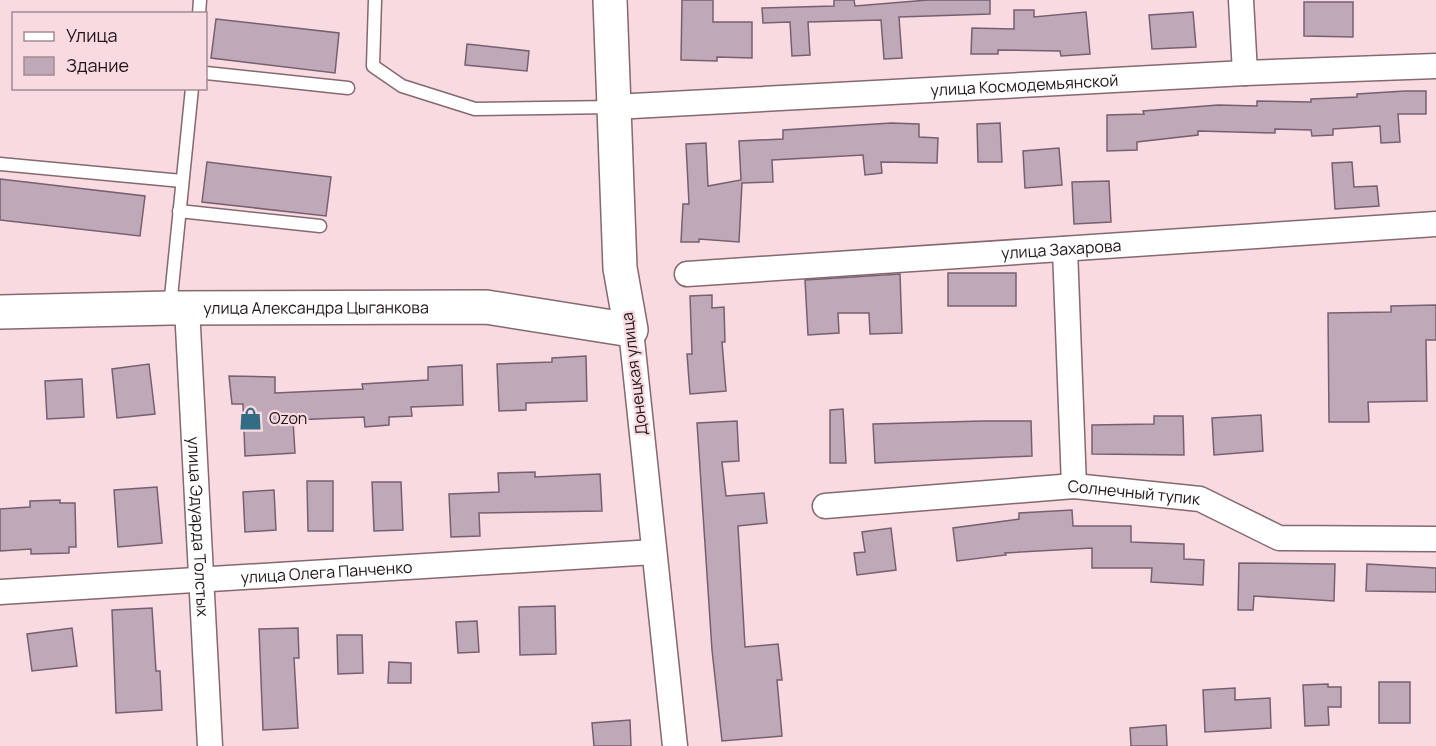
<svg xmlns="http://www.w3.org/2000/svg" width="1436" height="746" font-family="Manrope,sans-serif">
	<rect width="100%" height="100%" fill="#f9dae1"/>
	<g fill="#bfa8b8" stroke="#766070" stroke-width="1.5">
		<path d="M682,0H713V22H752V58L717,57V61L681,60Z"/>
		<path d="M834,0H854L855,6L928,0H990V14L899,17L902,58L884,59L881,20L808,22L810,55L792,56L790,22L763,23L762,8L834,6Z"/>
		<path d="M1304,2H1353V37L1304,36Z"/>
		<path d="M1014,10H1034V17L1086,12L1090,54L1061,56L1060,51L998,50V54H971L972,28L1014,29Z"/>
		<path d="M1193,12L1196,47L1152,49L1149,15Z"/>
		<path d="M216,19L339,33L335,73L211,58Z"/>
		<path d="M467,44L529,51L527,71L465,65Z"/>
		<path d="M1405,91H1426V114H1398L1400,142L1381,143L1380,126L1333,129V135L1312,136L1311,130L1275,129V133L1198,131V135L1137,142V150L1107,151V115L1144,114L1143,111L1218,105L1257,106V101L1311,102V99L1357,97V94Z"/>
		<path d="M891,123L919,124V137L938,138L937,163L881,162L882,173L865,175L863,155L772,160L773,182L742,183L739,242L699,239V242H681L683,204H689L686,144L706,143L708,186L741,180L739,141L783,139V130Z"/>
		<path d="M1000,123L1002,162H978L977,124Z"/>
		<path d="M1059,148L1062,185L1025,188L1023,151Z"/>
		<path d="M207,162L331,177L326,216L202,202Z"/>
		<path d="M1352,162L1354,187L1377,186L1379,206L1335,209L1332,163Z"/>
		<path d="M0,179L145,196L140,236L0,220Z"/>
		<path d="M1109,181L1111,222L1074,224L1072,182Z"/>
		<rect x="948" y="273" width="68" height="33"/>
		<path d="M900,274L902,333L870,334L869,313H838L839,333L808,335L805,280Z"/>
		<path d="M712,295V308L724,307L725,342H722L726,391L690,394L687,354H692L690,296Z"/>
		<path d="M1436,305V340H1426L1427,401L1368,402L1369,422H1329L1328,313L1391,312V306Z"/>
		<path d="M586,356L587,401L526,403V410L499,411L497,364L552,362V358Z"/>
		<path d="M149,364L155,414L117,418L112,369Z"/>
		<path d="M462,365L463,405L411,407L412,416L389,417V425L365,427L364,417L293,420L295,453L245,456L243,404H232L229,376L275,377V393L363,389L362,384L428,380V367Z"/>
		<path d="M82,379L84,417L47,419L45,381Z"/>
		<path d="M843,409L846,463H830V410Z"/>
		<path d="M1261,415L1263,451L1214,455L1212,418Z"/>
		<path d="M1154,416H1183L1184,455L1092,454V425L1154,424Z"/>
		<path d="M737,421L739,461L722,462L726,496L764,493L767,523L738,526L745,647L778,644L782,680H777L782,736L722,741L712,650L697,423Z"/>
		<path d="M983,421H1031L1032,456L875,463L873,424Z"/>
		<path d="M535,472V477L600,474L602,511L479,513L480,536L451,537L449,494L499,492L498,473Z"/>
		<path d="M307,481H333V531H308Z"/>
		<path d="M372,482H401L403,530L374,531Z"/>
		<path d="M157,487L162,543L118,547L114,490Z"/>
		<path d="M274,490L276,530L245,532L243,492Z"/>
		<path d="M60,500V503H75L76,547H69V553L31,554V549L0,551V509L30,507V501Z"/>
		<path d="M1072,510L1073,526H1131V542L1184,544V559L1204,560L1203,585L1151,582L1152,568H1092V548L1005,553L1006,555L957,561L953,528L1019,519V513Z"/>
		<path d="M891,528L896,570L857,575L854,553L865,552L862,532Z"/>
		<path d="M1239,563L1335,564L1334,601L1254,596L1253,610H1238Z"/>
		<path d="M1367,564L1436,568V592L1366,591Z"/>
		<path d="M555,606L556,654L520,655L519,607Z"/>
		<path d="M152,608L156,671H160L162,710L116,713L112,610Z"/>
		<path d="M477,621L479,652L458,653L456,622Z"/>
		<path d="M72,628L77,666L32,671L27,634Z"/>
		<path d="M298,628L299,658H294L298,728L263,730L259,629Z"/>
		<path d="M337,635H362L363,673L338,674Z"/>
		<path d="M389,662L411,663V683H388Z"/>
		<rect x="1379" y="682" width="31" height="41"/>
		<path d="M1328,684V687H1341V707H1328L1329,725L1305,726L1303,685Z"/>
		<path d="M1235,688V700L1270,698L1271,728L1205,732L1203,690Z"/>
		<path d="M630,720L631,746H594L592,723Z"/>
		<path d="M1166,725L1167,746H1131L1130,728Z"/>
	</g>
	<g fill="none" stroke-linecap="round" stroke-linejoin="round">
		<defs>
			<g id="lane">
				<path d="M375,0L373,66L402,86L475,109L614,107"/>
				<path d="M199,14L200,0"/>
				<path d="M206,73L348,88"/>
				<path d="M0,164L182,181"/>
				<path d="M179,211L320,226"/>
				<path d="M170,307L192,88"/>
			</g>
			<g id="street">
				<path d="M1241,0L1245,73"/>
				<path id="s1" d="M614,107L1245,73L1436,66"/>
				<path d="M1065,249L1074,486"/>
				<path id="s2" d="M687,274L1436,224"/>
				<path id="s3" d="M187,308L210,746"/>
				<path d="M631,330L675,746"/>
				<path id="s4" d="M825,506L1074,486L1200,499L1279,538L1436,539"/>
				<path id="s5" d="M0,592L654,552"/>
			</g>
			<g id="secondary">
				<path id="s6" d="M0,312L170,308L486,307L631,330L620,268L610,0"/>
			</g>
		</defs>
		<use href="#lane" stroke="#84696f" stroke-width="15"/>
		<use href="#street" stroke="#84696f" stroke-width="27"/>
		<use href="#secondary" stroke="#84696f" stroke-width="36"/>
		<use href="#lane" stroke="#fff" stroke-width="12"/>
		<use href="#street" stroke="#fff" stroke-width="24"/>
		<use href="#secondary" stroke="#fff" stroke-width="33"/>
	</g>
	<defs>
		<symbol id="shop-bare" viewBox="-9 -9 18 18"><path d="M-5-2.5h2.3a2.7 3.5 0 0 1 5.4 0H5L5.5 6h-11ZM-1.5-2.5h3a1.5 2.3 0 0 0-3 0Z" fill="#326c85" stroke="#f9dae1" stroke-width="2.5" paint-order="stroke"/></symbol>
	</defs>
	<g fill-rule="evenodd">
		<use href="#shop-bare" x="234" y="402" width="33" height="33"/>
	</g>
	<g text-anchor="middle" stroke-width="4.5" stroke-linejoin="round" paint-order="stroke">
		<g font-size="16" fill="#201518" stroke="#f9dae1">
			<text dy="6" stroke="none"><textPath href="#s1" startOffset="411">улица Космодемьянской</textPath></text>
			<text dy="6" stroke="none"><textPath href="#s2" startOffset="375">улица Захарова</textPath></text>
			<text dy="6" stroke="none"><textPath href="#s6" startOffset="316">улица Александра Цыганкова</textPath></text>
			<text transform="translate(634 374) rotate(-97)" y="6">Донецкая улица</text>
			<text dy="6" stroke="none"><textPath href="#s4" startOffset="310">Солнечный тупик</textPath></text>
			<text dy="6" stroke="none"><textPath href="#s3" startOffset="219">улица Эдуарда Толстых</textPath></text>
			<text dy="6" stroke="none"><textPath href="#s5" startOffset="327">улица Олега Панченко</textPath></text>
		</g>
		<g font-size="16" fill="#201518" stroke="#f9dae1" text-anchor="start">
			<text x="269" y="424">Ozon</text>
		</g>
	</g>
	<rect x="12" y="12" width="195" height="78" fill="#f9dae1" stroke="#a28b91" stroke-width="1.5"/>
	<rect x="24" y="32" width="30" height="9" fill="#ffffff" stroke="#a28b91" stroke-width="1.5"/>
	<text x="66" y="42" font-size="18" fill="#201518">Улица</text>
	<rect x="24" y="57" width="30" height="18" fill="#bfa8b8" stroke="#a28b91" stroke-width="1.5"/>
	<text x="66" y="72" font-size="18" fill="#201518">Здание</text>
</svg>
